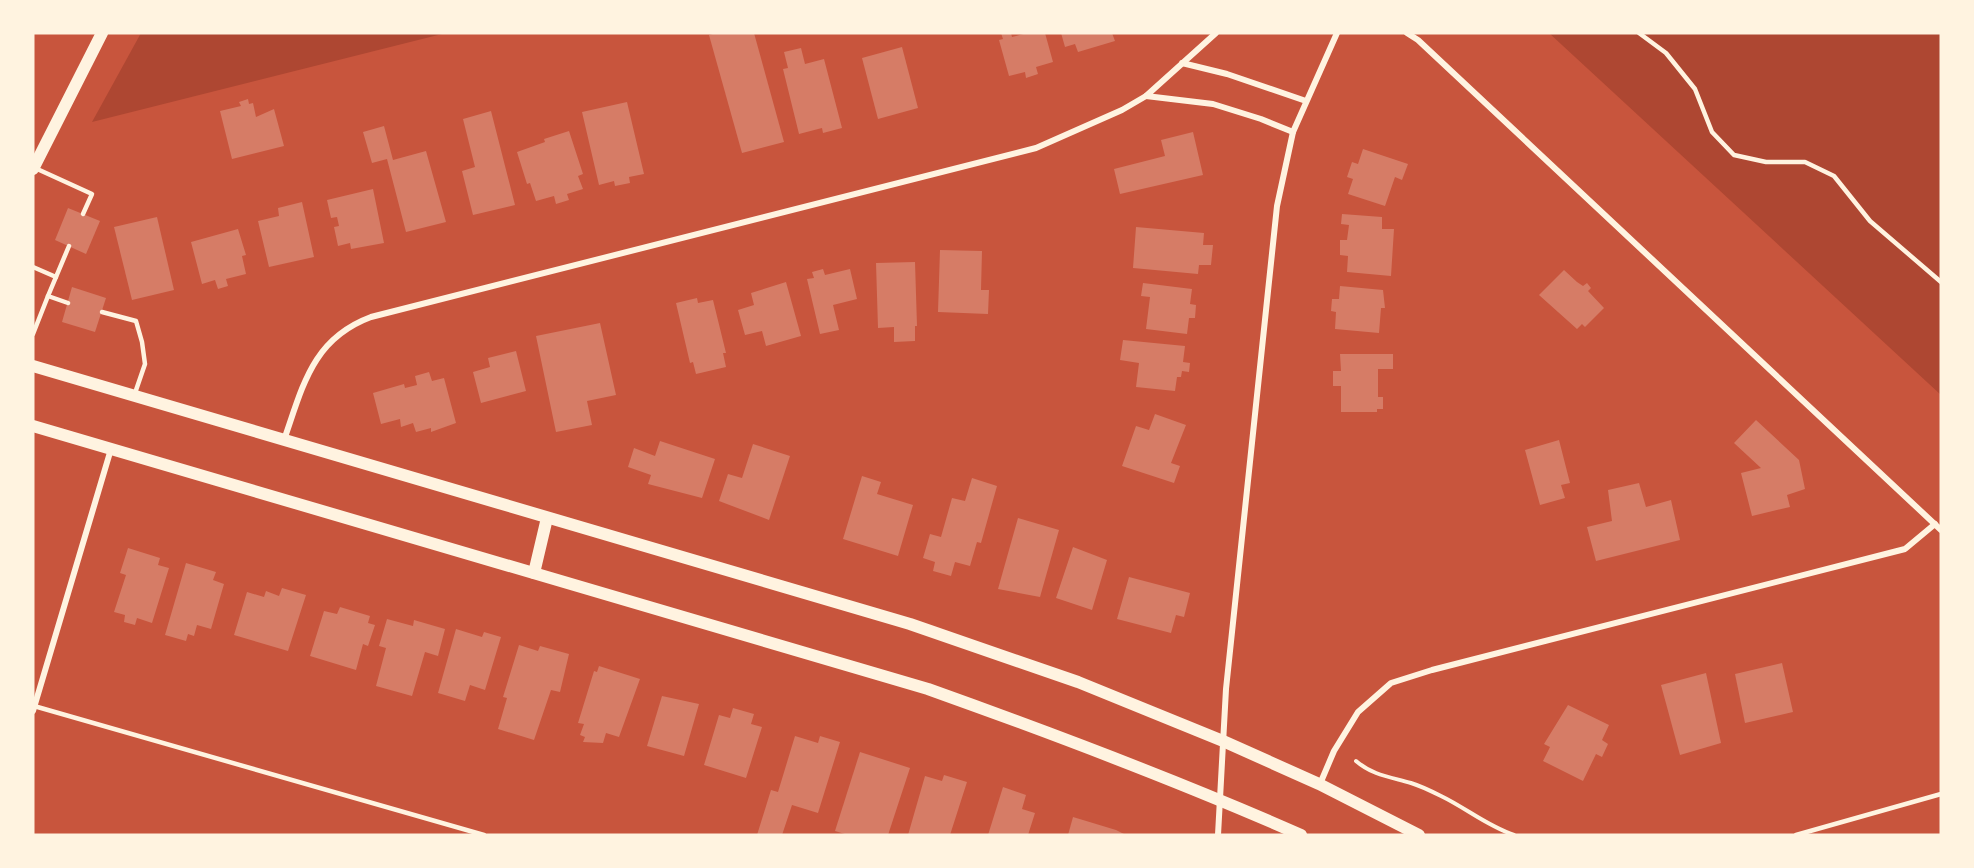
<svg xmlns="http://www.w3.org/2000/svg" width="1974" height="868" font-family="'Golos Text',sans-serif">
	<rect width="100%" height="100%" fill="#c8553d"/>
	<g fill="#ae4732">
		<path d="M141,33H446L92,122Z"/>
		<path d="M1549,33H1941V395Z"/>
	</g>
	<g fill="#d67c66">
		<path d="M716,33H754L784,142L742,153L709,35Z"/>
		<path d="M1001,33H1011L1012,37L1027,33H1045L1053,62L1036,67L1038,74L1026,78L1025,72L1009,76L999,40L1003,39Z"/>
		<path d="M1061,33H1112L1115,41L1078,52L1075,44L1065,47Z"/>
		<path d="M902,47L918,108L878,119L862,58Z"/>
		<path d="M801,48L805,64L824,59L842,128L823,133L822,128L799,134L783,69L788,68L784,52Z"/>
		<path d="M248,99L249,104L253,103L256,117L274,109L284,146L232,159L220,111L241,106L239,102Z"/>
		<path d="M627,102L644,174L629,177L630,183L615,186L614,181L599,185L582,112Z"/>
		<path d="M491,111L515,205L473,215L462,171L475,167L463,119Z"/>
		<path d="M384,126L393,160L426,151L446,222L406,232L387,159L372,163L363,132Z"/>
		<path d="M569,131L583,174L578,176L583,189L567,194L569,200L556,204L554,196L536,201L530,183L527,184L517,152L545,142L544,139Z"/>
		<path d="M1193,132L1203,175L1120,194L1114,169L1165,156L1161,140Z"/>
		<path d="M1363,149L1408,164L1402,180L1395,177L1385,206L1348,194L1353,179L1347,177L1352,162L1358,164Z"/>
		<path d="M373,189L384,243L351,249L350,243L338,246L334,227L339,226L337,217L331,218L327,200Z"/>
		<path d="M302,202L314,257L269,267L258,221L279,216L278,208Z"/>
		<path d="M68,208L100,221L86,254L55,240Z"/>
		<path d="M1342,214L1382,217V229H1394L1391,276L1347,272L1348,256L1340,255V240H1347L1349,225L1341,224Z"/>
		<path d="M157,217L174,290L132,300L114,227Z"/>
		<path d="M1136,227L1204,233L1203,245H1213L1211,265H1199L1198,274L1133,268Z"/>
		<path d="M238,229L246,255L242,256L246,274L226,279L228,286L218,289L215,280L202,284L191,242Z"/>
		<path d="M940,250L982,251L981,290H989L988,314L938,312Z"/>
		<path d="M915,262L917,326H915V341L894,342V327L878,328L876,263Z"/>
		<path d="M823,269L825,275L850,269L857,299L833,305L839,330L820,334L807,279L814,278L812,272Z"/>
		<path d="M1564,270L1577,282L1583,286L1587,283L1591,288L1588,291L1604,308L1585,327L1582,324L1577,329L1539,295Z"/>
		<path d="M786,282L801,336L766,346L762,331L745,335L738,310L754,305L751,293Z"/>
		<path d="M1143,283L1192,289L1190,304L1196,305L1195,318H1189L1187,334L1146,329L1150,297L1141,296Z"/>
		<path d="M1340,286L1383,290L1385,308H1381L1379,333L1335,329L1336,312L1331,311L1332,299H1339Z"/>
		<path d="M72,287L106,298L95,332L62,322Z"/>
		<path d="M697,298L698,303L713,300L726,353H723L726,367L696,374L693,362L690,363L676,303Z"/>
		<path d="M600,323L616,395L587,401L592,425L556,432L536,336Z"/>
		<path d="M1123,340L1185,346L1183,362L1190,363L1189,372L1182,371L1181,377H1177L1175,391L1136,387L1139,363L1120,360Z"/>
		<path d="M516,351L526,391L481,403L473,372L490,367L488,358Z"/>
		<path d="M1340,354H1393V369H1378V397H1383V409H1377V412H1341V386H1333V371H1341Z"/>
		<path d="M429,372L432,381L444,378L456,423L431,432V428L416,432L413,423L401,427L400,419L381,424L373,393L404,384L405,388L417,385L415,376Z"/>
		<path d="M1155,414L1186,425L1171,463L1180,466L1174,483L1122,466L1136,426L1149,430Z"/>
		<path d="M1756,420L1799,460L1805,489L1787,495L1790,507L1752,516L1741,473L1761,468L1734,443Z"/>
		<path d="M1559,440L1570,483L1561,485L1565,498L1540,505L1525,450Z"/>
		<path d="M660,441L715,459L702,498L648,484L651,475L628,467L634,448L655,456Z"/>
		<path d="M753,444L790,456L769,520L719,501L728,474L742,478Z"/>
		<path d="M862,476L881,482L877,494L913,505L898,556L843,539Z"/>
		<path d="M972,478L997,486L981,543L977,542L970,566L955,562L951,576L933,571L935,562L923,558L930,534L941,537L952,498L965,501Z"/>
		<path d="M1639,483L1646,507L1671,500L1680,540L1596,561L1587,527L1612,521L1608,490Z"/>
		<path d="M1018,518L1059,530L1040,597L998,589Z"/>
		<path d="M1073,547L1107,560L1092,610L1056,598Z"/>
		<path d="M128,548L160,558L158,565L169,568L152,623L137,618L135,625L124,622L125,615L114,612L126,575L120,573Z"/>
		<path d="M186,563L216,572L213,580L224,584L211,629L197,625L194,636L188,634L186,641L165,635Z"/>
		<path d="M1129,577L1190,593L1184,617L1176,615L1171,633L1117,619Z"/>
		<path d="M282,588L306,595L288,651L234,635L247,592L264,597L266,591L279,596Z"/>
		<path d="M340,607L370,616L368,623L375,625L368,646L363,644L356,670L310,656L324,611L337,614Z"/>
		<path d="M387,619L413,626L414,620L445,629L438,656L425,652L412,696L376,686L386,648L379,646Z"/>
		<path d="M456,629L482,637L484,632L501,637L485,690L470,685L465,701L438,693Z"/>
		<path d="M519,645L538,651L540,646L569,654L560,692L551,690L534,740L498,729L507,698L503,697Z"/>
		<path d="M1782,663L1793,712L1745,723L1735,674Z"/>
		<path d="M599,666L640,679L619,737L606,733L603,743L583,742L585,737L580,735L584,724L578,723L594,671L597,672Z"/>
		<path d="M1706,673L1721,743L1680,755L1661,685Z"/>
		<path d="M662,696L699,704L684,756L647,746Z"/>
		<path d="M1568,705L1609,725L1602,740L1608,744L1602,757L1596,754L1583,781L1543,761L1550,747L1544,744Z"/>
		<path d="M733,708L754,714L751,724L762,727L746,778L704,765L719,715L730,718Z"/>
		<path d="M795,736L818,743L820,736L840,742L818,813L792,805L782,835H757L771,790L778,792Z"/>
		<path d="M860,752L910,768L888,835H848L835,831Z"/>
		<path d="M944,775L967,782L950,835H908L925,776L942,781Z"/>
		<path d="M1003,787L1026,795L1022,809L1035,813L1028,835H988Z"/>
		<path d="M1073,817L1116,830L1126,835H1068Z"/>
	</g>
	<g fill="none" stroke-linecap="round" stroke-linejoin="round">
		<path stroke="#fff3e0" stroke-width="4" d="M1356,761C1372,775 1390,777 1411,783C1421,786 1431,791 1441,796C1466,808 1487,826 1514,835"/>
		<g stroke="#fff3e0" stroke-width="4.5">
			<path d="M1639,33L1666,53L1695,89L1712,132L1734,155L1766,162H1805L1834,176L1870,221L1941,282"/>
			<path d="M35,168L92,194L83,214"/>
			<path d="M33,267L56,277"/>
			<path d="M68,303L48,296L69,246"/>
			<path d="M102,312L136,321L142,342L145,364L134,396"/>
			<path d="M33,334L48,296"/>
			<path d="M34,706L484,835"/>
			<path d="M1796,835L1941,794"/>
		</g>
		<g stroke="#fff3e0" stroke-width="6">
			<path d="M1407,33L1418,40L1941,530"/>
			<path d="M1182,63L1227,74L1306,101"/>
			<path d="M1146,96L1213,104L1261,119L1293,132"/>
			<path d="M284,440C303,386 312,339 371,317L1036,148L1122,110L1146,96L1216,33"/>
			<path d="M33,711L111,449"/>
			<path d="M1320,784L1334,751L1358,712L1391,683L1432,670L1905,549L1935,524"/>
			<path d="M1218,835L1226,689L1277,206L1293,132L1337,33"/>
		</g>
		<g stroke="#fff3e0" stroke-width="12">
			<path d="M33,169L102,33"/>
			<path d="M33,366L910,624L1078,682L1223,741L1319,784L1419,835"/>
			<path d="M33,426L928,689C1054,734 1179,781 1301,835"/>
			<path d="M534,573L547,518"/>
		</g>
	</g>
	<rect width="1974" height="868" fill="none" stroke="#fff3e0" stroke-width="69"/>
</svg>
